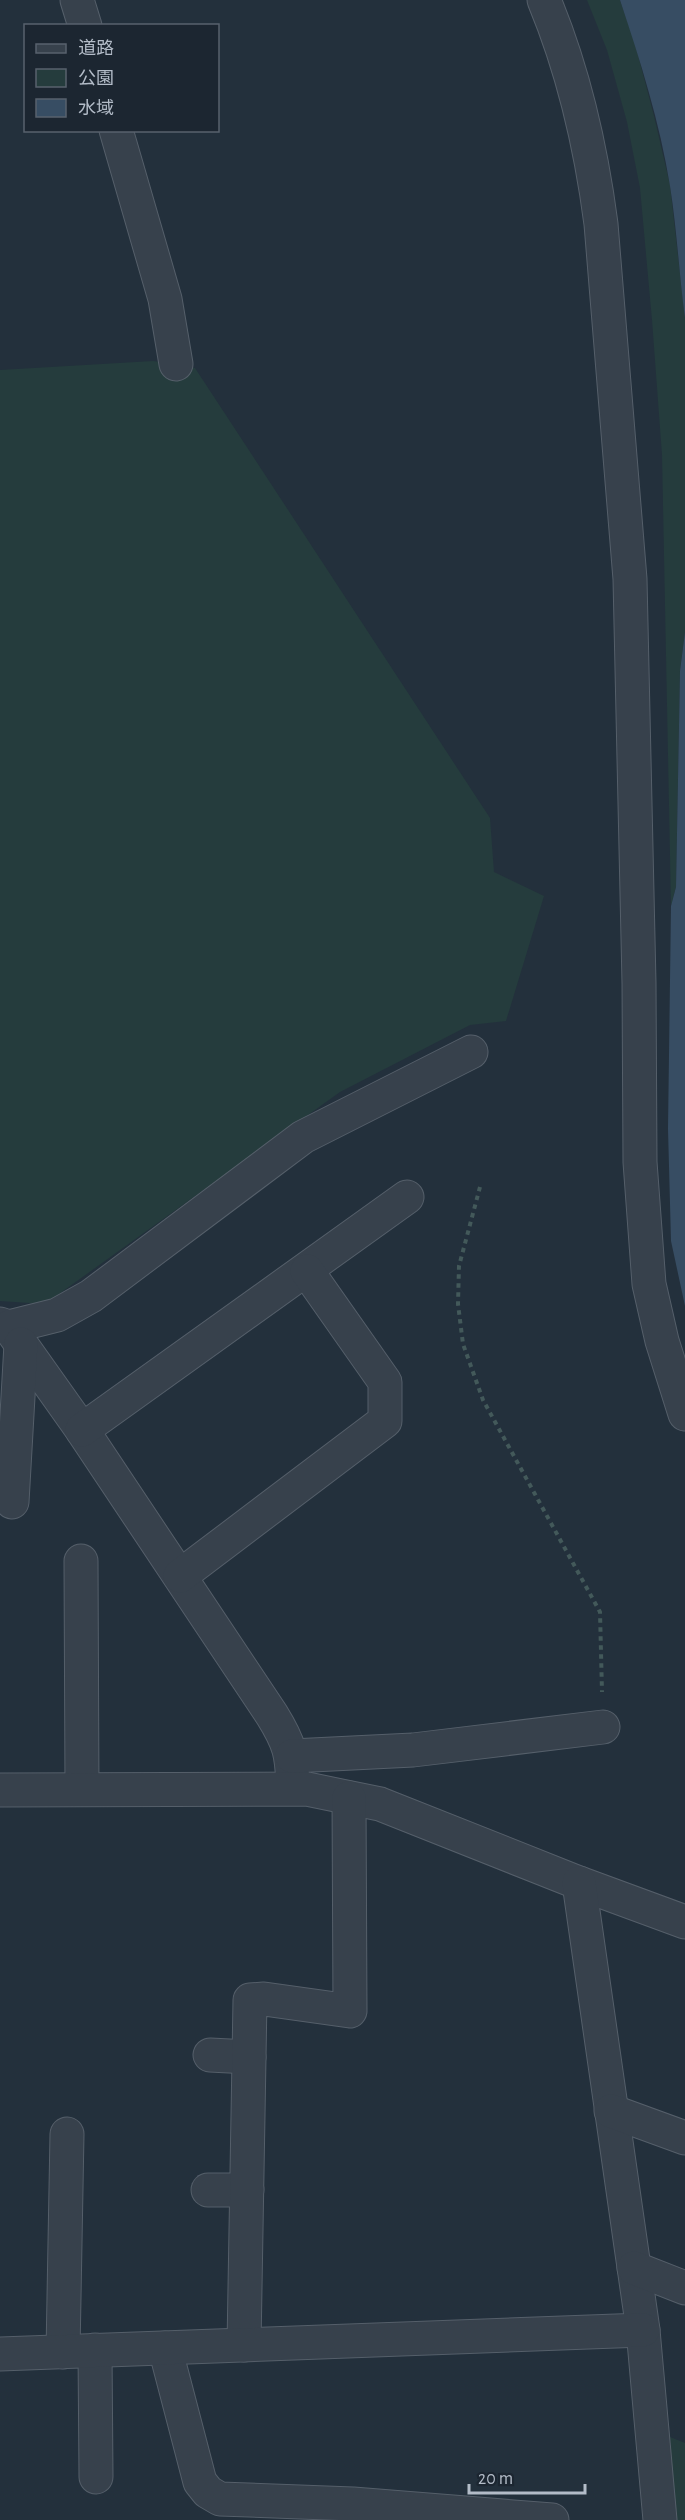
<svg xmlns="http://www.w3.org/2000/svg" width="685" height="2520" font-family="'Alegreya Sans','Noto Sans JP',sans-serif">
	<rect width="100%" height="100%" fill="#23303c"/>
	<g fill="#253c3d">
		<path d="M587,0H620L634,40L654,116L670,185L685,318V632L680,671L676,887L671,906L662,455L652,320L640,188L627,122L607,50Z"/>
		<path d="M153,361L195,368L490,818L494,872L544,896L506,1021L470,1025L340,1092L45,1304L0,1301V370Z"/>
		<path d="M670,2437L685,2443V2520H675Z"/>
	</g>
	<g fill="#374d63">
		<path d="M620,0H685V318C679,274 677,230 670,186C660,123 640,60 620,0Z"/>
		<path d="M685,632V1306L671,1241L668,1129L671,906L676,887L680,671Z"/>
	</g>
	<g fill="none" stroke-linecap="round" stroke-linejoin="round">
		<defs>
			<g id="street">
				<path d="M77,0L85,26"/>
				<path d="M544,0C574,72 591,147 601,224L630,579L639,983L640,1162L649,1284L662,1341L685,1414"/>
				<path d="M116,130L165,299L176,364"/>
				<path d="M0,1324L9,1327L82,1430L272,1715C290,1744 292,1754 293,1788"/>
				<path d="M9,1327L57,1315L91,1296L303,1137L471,1052"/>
				<path d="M82,1430L407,1197"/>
				<path d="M12,1502L21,1344"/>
				<path d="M81,1561L82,1789"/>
				<path d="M180,1576L385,1421V1382L307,1271"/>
				<path d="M292,1756L413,1750L603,1727"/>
				<path d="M0,1790L307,1789L380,1804L579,1883L685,1922"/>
				<path d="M579,1883L643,2330L660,2520"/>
				<path d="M210,2055L249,2057"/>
				<path d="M611,2111L685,2138"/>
				<path d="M208,2190H247"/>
				<path d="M634,2268L685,2288"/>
				<path d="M244,2345L250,2000L264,1999L350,2011L349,1798"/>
				<path d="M165,2348L200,2482L208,2492L220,2499L353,2504L552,2520"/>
				<path d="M95,2350L96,2477"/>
				<path d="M63,2352L67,2134"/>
				<path d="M0,2354L643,2330"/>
			</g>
		</defs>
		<use href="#street" stroke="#555f6a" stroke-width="35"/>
		<path stroke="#43595a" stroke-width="4" stroke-dasharray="4.5 4.5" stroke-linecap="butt" d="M480,1187L459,1266L458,1304L463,1344L483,1400L600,1612L602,1692"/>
		<use href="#street" stroke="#37414c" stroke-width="33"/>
	</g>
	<rect x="24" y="24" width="195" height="108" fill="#1c2631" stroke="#58626d" stroke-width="1.5"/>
	<rect x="36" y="44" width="30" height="9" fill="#37414c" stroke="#58626d" stroke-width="1.5"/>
	<text x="78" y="54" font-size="18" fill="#b3bcc8">道路</text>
	<rect x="36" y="69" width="30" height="18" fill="#253c3d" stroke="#58626d" stroke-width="1.5"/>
	<text x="78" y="84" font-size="18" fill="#b3bcc8">公園</text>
	<rect x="36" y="99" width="30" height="18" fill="#374d63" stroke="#58626d" stroke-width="1.5"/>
	<text x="78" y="114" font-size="18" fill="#b3bcc8">水域</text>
	<path d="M469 2484v9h116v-9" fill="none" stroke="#b3bcc8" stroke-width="3"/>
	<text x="478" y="2484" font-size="18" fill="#b3bcc8" stroke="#1c2631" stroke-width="4.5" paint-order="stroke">20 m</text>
</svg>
